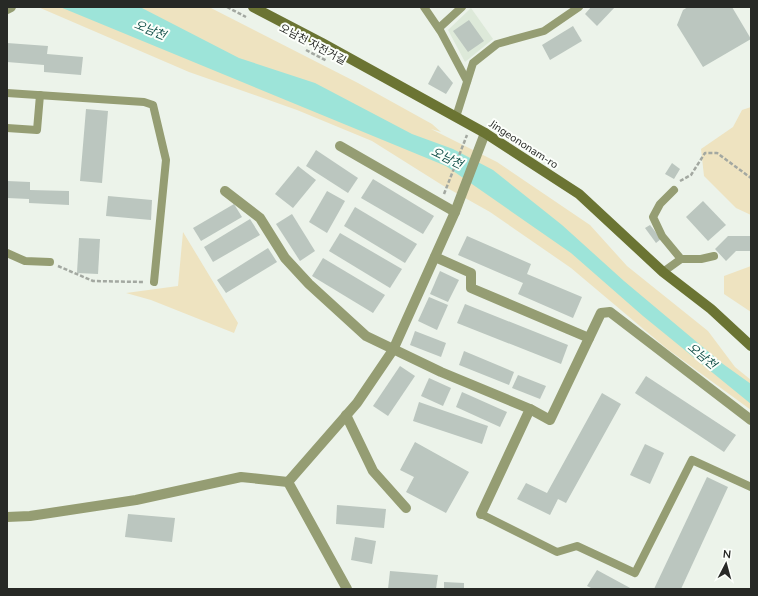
<svg xmlns="http://www.w3.org/2000/svg" width="758" height="596" font-family="'Nunito Sans','Noto Sans KR',sans-serif">
	<rect width="100%" height="100%" fill="#ecf3ea"/>
	<path fill="#dde9d9" d="M471,8L493,39L465,62L448,30Z"/>
	<g fill="#eee3c0">
		<path d="M38,7H209L358,83L432,124L441,132L431,129L497,162L590,225L627,266L708,331L735,367L751,380V410L666,348L571,268L490,212L442,185L372,141L297,110L189,72Z"/>
		<path d="M751,107V215L736,208L704,176L701,149L733,127L742,110Z"/>
		<path d="M183,232L238,323L234,333L151,300L126,293L178,286Z"/>
		<path d="M751,266V312L724,294V276Z"/>
	</g>
	<path fill="#9de4d9" d="M60,7H140L239,58L315,83L412,134L453,149L493,170L562,225L624,281L723,364L751,384V404L643,316L571,253L446,166Z"/>
	<g fill="#bbc6bf">
		<path d="M591,7H615L597,26L585,14Z"/>
		<path d="M688,7H732L751,39L703,67L677,25L683,10Z"/>
		<path d="M469,20L484,41L468,52L453,31Z"/>
		<path d="M573,26L582,41L550,60L542,45Z"/>
		<path d="M7,43L48,46L47,54L83,57L81,75L44,72V65L7,62Z"/>
		<path d="M438,65L453,83L446,94L428,84Z"/>
		<path d="M86,109L108,111L102,183L80,181Z"/>
		<path d="M316,150L358,178L348,193L306,166Z"/>
		<path d="M672,163L680,169L674,179L665,174Z"/>
		<path d="M298,166L316,180L293,208L275,194Z"/>
		<path d="M373,179L434,216L423,234L361,198Z"/>
		<path d="M7,181L30,182V190L69,191V205L29,203V199L7,198Z"/>
		<path d="M327,191L345,201L327,233L309,222Z"/>
		<path d="M108,196L152,200L151,220L106,216Z"/>
		<path d="M703,201L726,225L708,241L686,217Z"/>
		<path d="M234,204L242,217L201,241L193,228Z"/>
		<path d="M355,207L417,244L405,263L344,226Z"/>
		<path d="M292,214L315,251L300,261L276,224Z"/>
		<path d="M250,219L260,235L213,262L204,247Z"/>
		<path d="M650,225L661,239L656,243L645,228Z"/>
		<path d="M340,233L402,269L390,288L329,251Z"/>
		<path d="M467,236L531,264L527,274L582,297L573,318L518,294L523,283L458,255Z"/>
		<path d="M728,236H751V251H736L726,261L715,249Z"/>
		<path d="M79,238L100,239L98,274L77,273Z"/>
		<path d="M268,248L277,262L226,293L217,280Z"/>
		<path d="M323,258L385,295L373,313L312,276Z"/>
		<path d="M440,271L459,280L448,302L430,294Z"/>
		<path d="M429,297L448,305L437,330L418,321Z"/>
		<path d="M465,304L568,345L561,364L457,323Z"/>
		<path d="M415,331L446,343L441,357L410,345Z"/>
		<path d="M464,351L514,372L509,385L459,365Z"/>
		<path d="M400,366L415,376L388,416L373,406Z"/>
		<path d="M518,375L546,386L540,399L512,388Z"/>
		<path d="M646,376L736,435L724,452L635,393Z"/>
		<path d="M429,378L451,388L443,406L421,396Z"/>
		<path d="M462,392L507,412L500,427L456,407Z"/>
		<path d="M602,393L621,404L566,503L558,499L550,515L517,499L526,483L547,493Z"/>
		<path d="M419,402L488,426L482,444L413,421Z"/>
		<path d="M415,442L469,472L446,513L406,492L414,477L400,470Z"/>
		<path d="M645,444L664,453L650,484L630,475Z"/>
		<path d="M707,477L728,487L681,589H654Z"/>
		<path d="M337,505L386,509L384,528L336,524Z"/>
		<path d="M128,514L175,518L172,542L125,537Z"/>
		<path d="M355,537L376,541L372,564L351,560Z"/>
		<path d="M597,570L632,589H593L587,586Z"/>
		<path d="M390,571L438,575L436,589H388Z"/>
		<path d="M444,582L464,583V589H444Z"/>
	</g>
	<g fill="none" stroke-linecap="round" stroke-linejoin="round">
		<g stroke="#a3a8a1" stroke-width="2.5" stroke-dasharray="4 2" stroke-linecap="butt">
			<path d="M227,7L246,17"/>
			<path d="M306,50L327,61"/>
			<path d="M680,181L691,175L705,153H717L751,178"/>
			<path d="M444,194L467,135"/>
			<path d="M58,266L93,281L144,282"/>
		</g>
		<g stroke="#959d73" stroke-width="8">
			<path d="M424,7L441,32L467,81"/>
			<path d="M439,28L462,7"/>
			<path d="M7,93L144,102L153,105L166,160L154,282"/>
			<path d="M456,117L473,63L497,44L544,31L579,7"/>
			<path d="M7,128L37,130L40,95"/>
			<path d="M674,190L660,204L653,217L662,236L681,259"/>
			<path d="M7,253L25,261L50,262"/>
			<path d="M663,272L681,259H701L714,256"/>
			<path d="M481,514L557,552L577,546L635,573L692,460L751,487"/>
		</g>
		<g stroke="#959d73" stroke-width="10">
			<path d="M7,9L11,7"/>
			<path d="M340,146L455,212"/>
			<path d="M225,191L260,218L285,258L309,284L366,336L441,372L530,409L550,420L601,313L610,312L751,420"/>
			<path d="M435,257L471,273V288L589,338"/>
			<path d="M346,415L373,471L406,508"/>
			<path d="M288,482L357,403L393,350L455,212L485,133"/>
			<path d="M288,482L347,589"/>
			<path d="M481,514L530,409"/>
			<path d="M7,517L30,516L136,500L241,477L288,482"/>
		</g>
		<path stroke="#6b7433" stroke-width="10" d="M253,7L322,43L485,133L579,194L663,272L711,309L751,346"/>
	</g>
	<g text-anchor="middle" stroke-width="4" stroke-linejoin="round" paint-order="stroke">
		<g font-size="11" fill="#272926" stroke="#fcfffb">
			<text transform="translate(313 44) rotate(28)" y="4">오남천 자전거길</text>
			<text transform="translate(524 144) rotate(33)" y="4">Jingeononam-ro</text>
		</g>
		<g font-size="12" font-style="italic" fill="#124f49" stroke="#fcfffb">
			<text transform="translate(150 30) rotate(22)" y="4">오남천</text>
			<text transform="translate(447 158) rotate(26)" y="4">오남천</text>
			<text transform="translate(702 356) rotate(40)" y="4">오남천</text>
		</g>
	</g>
	<rect width="758" height="596" fill="none" stroke="#272926" stroke-width="16"/>
	<g transform="translate(726 564) rotate(6)" stroke="#fcfffb" stroke-width="3" paint-order="stroke">
	<path d="M0-3L7 15L0 10L-7 15Z" fill="#272926"/>
	<text y="-6" font-size="11" font-weight="bold" text-anchor="middle" fill="#272926">N</text>
	</g>
</svg>
